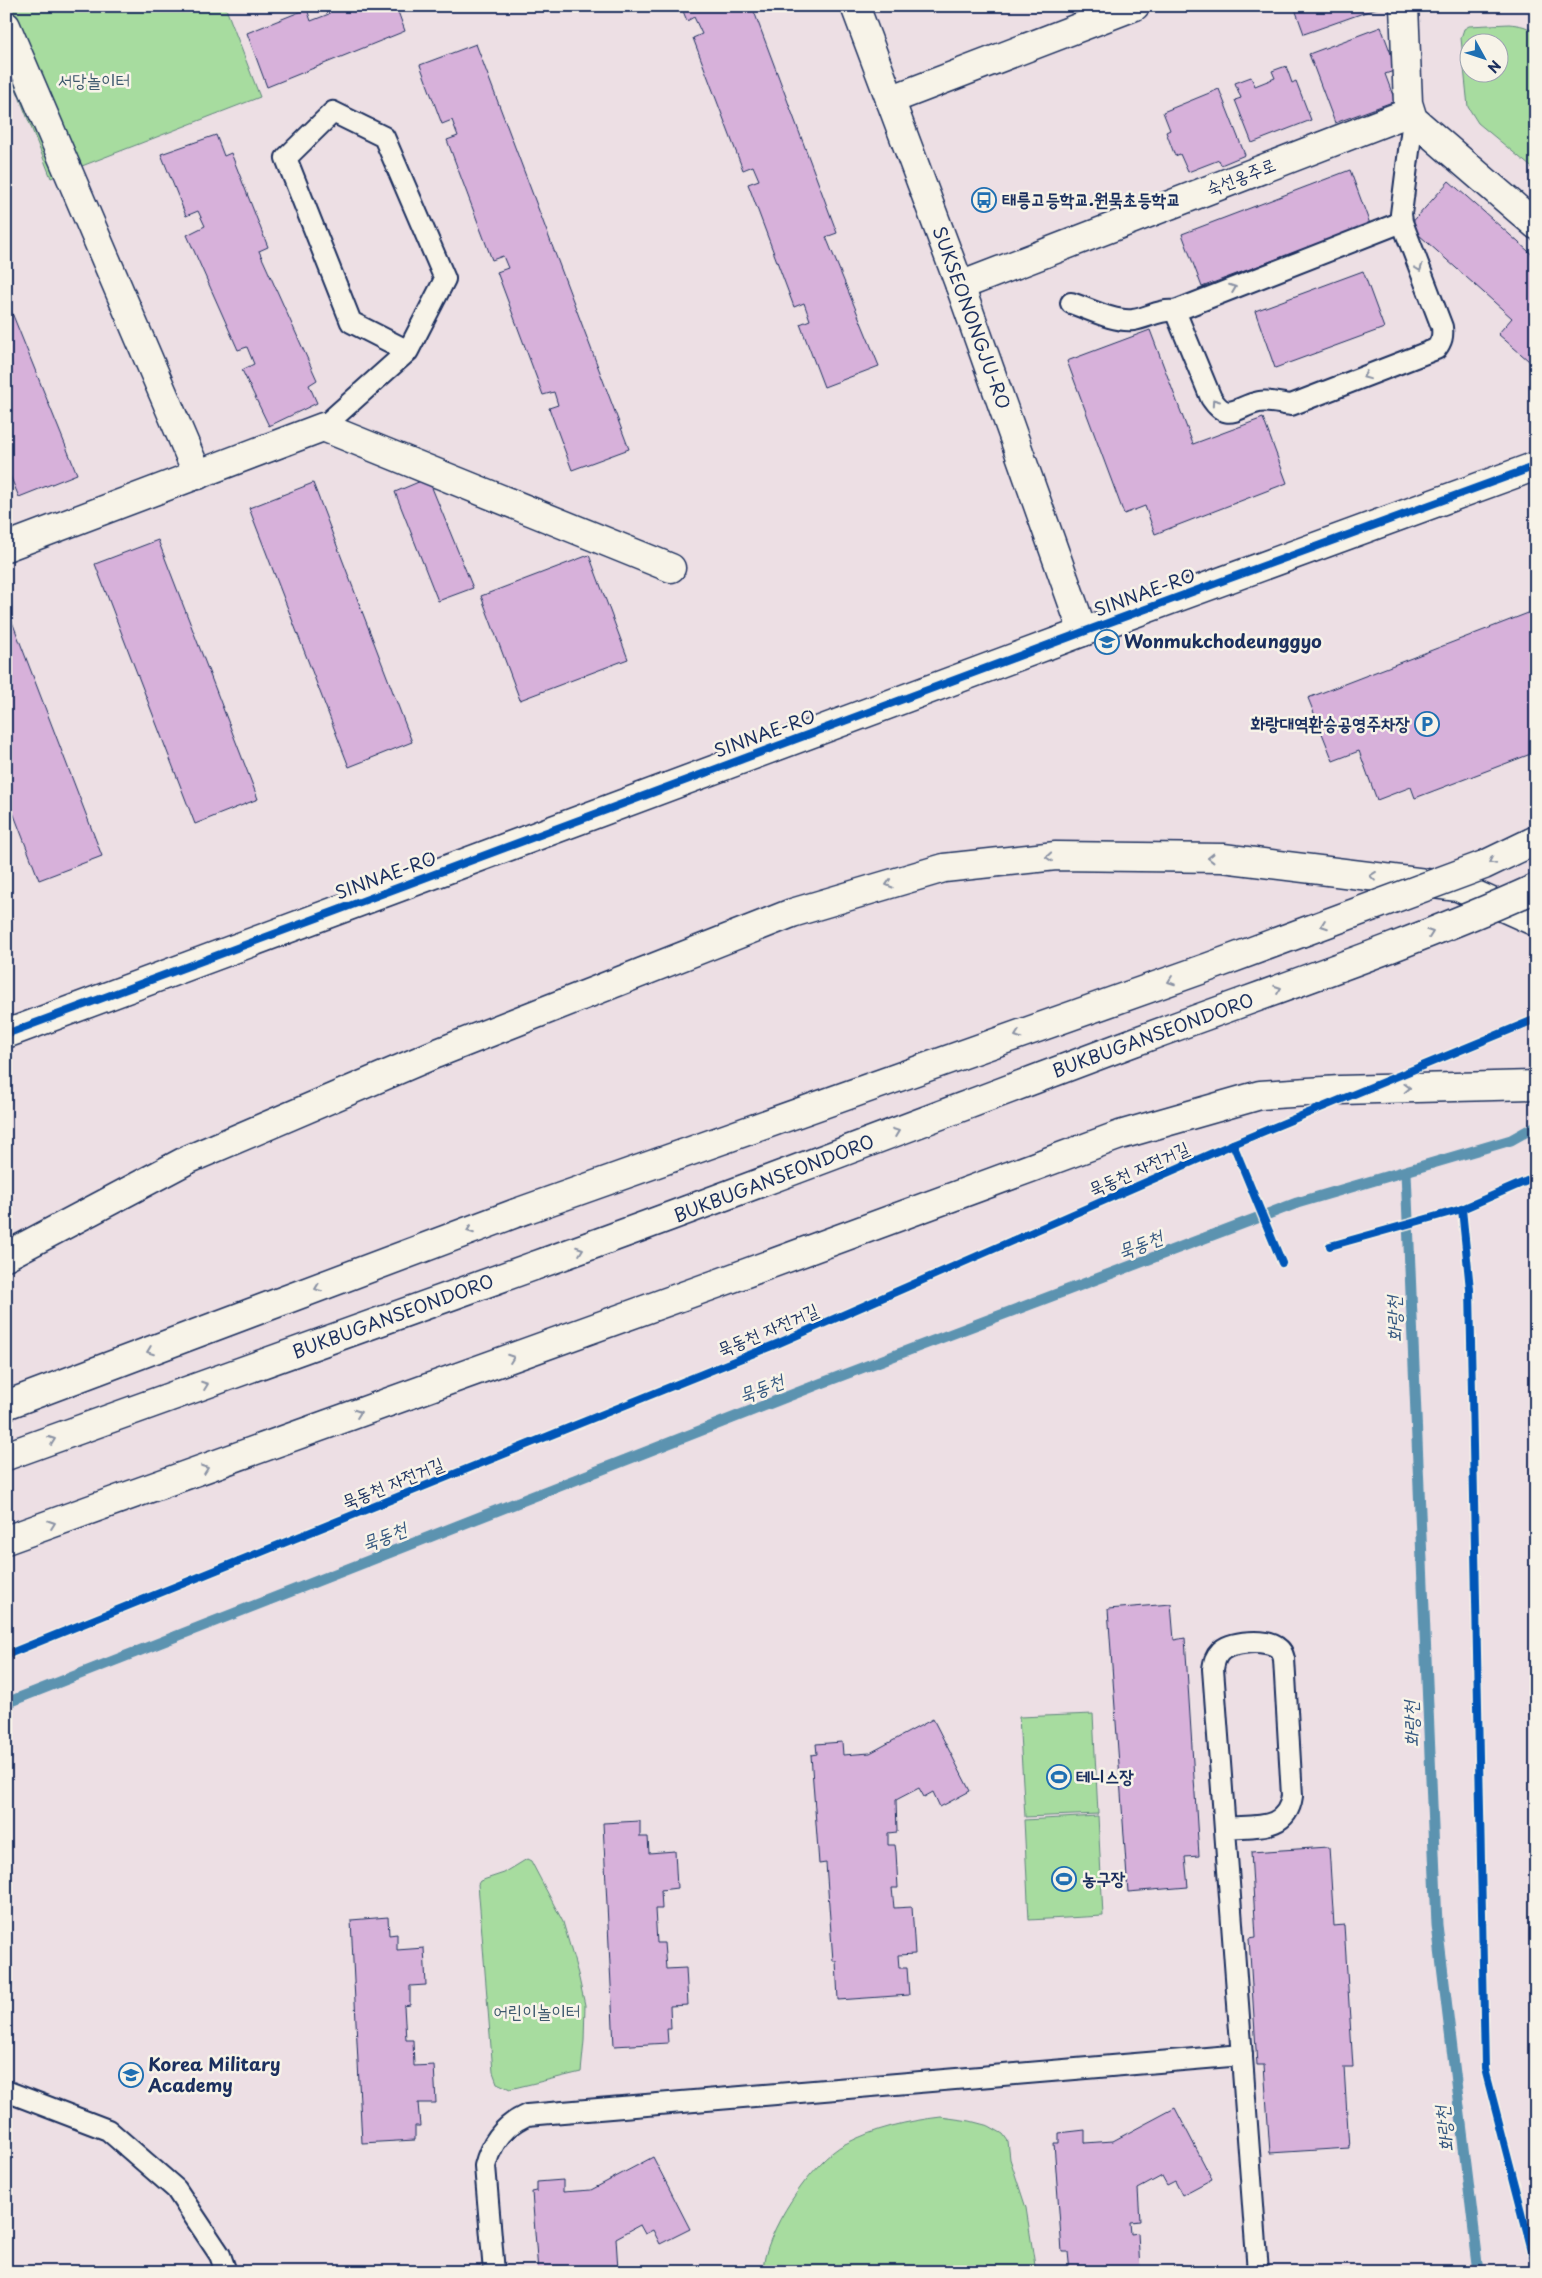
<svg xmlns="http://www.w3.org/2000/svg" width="1542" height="2278" font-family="'Playpen Sans','Poor Story',sans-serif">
	<rect width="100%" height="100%" fill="#eddfe4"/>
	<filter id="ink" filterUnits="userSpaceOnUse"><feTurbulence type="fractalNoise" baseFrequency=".02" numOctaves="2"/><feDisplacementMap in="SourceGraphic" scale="10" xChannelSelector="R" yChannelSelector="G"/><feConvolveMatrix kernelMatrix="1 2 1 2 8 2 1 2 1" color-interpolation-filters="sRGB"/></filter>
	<g filter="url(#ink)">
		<g fill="#a7dc9f" stroke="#61867e" fill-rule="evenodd">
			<path d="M6,6H225L260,97L51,178L6,63Z"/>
			<path d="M1509,24C1519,25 1530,26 1536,35V171L1478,123L1468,107L1461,38L1464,29L1469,26ZM1500,42V72H1470V42Z"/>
			<path d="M1093,1714L1098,1814L1025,1817L1019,1717Z"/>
			<path d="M1098,1816L1103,1916L1029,1920L1024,1820Z"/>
			<path d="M527,1859L531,1861L563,1922L578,1974L585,2005L584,2041L581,2072L510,2089L497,2083L493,2072L478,1884L480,1881L504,1873Z"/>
			<path d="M941,2117L970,2121L989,2126L1003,2134L1008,2141L1010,2159L1026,2208L1036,2272H763C763,2234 812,2161 845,2144C876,2128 907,2121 941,2117Z"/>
		</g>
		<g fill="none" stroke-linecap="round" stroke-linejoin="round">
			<g stroke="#5c93b0" stroke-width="11">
				<path d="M1406,1172L1437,1925L1479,2272"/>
				<path d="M6,1703L822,1383L1297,1203L1511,1140L1536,1126"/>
			</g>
		</g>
		<g fill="#d7b1da" stroke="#1b2f5e">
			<path d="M326,6H396L405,31L267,87L247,33L307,9L311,21L329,14Z"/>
			<path d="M681,6H752L837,233L826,237L879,366L824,387L800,324L810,320L804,303L794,307L748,184L759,180L753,166L743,170L693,38L702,34L694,17L687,21Z"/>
			<path d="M1294,6H1383L1304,34Z"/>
			<path d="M1381,27L1397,70L1385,74L1395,101L1335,123L1309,54Z"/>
			<path d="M476,44L629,449L572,470L549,408L558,405L554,392L543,395L497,272L508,268L503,256L492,260L447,140L458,136L452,120L442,124L420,65Z"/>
			<path d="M1286,66L1292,83L1296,81L1311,120L1252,143L1235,100L1241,98L1235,83L1251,77L1255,86L1275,78L1272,71Z"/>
			<path d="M1219,89L1245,155L1221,165L1219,160L1188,172L1180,154L1175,156L1166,132L1170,130L1163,112Z"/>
			<path d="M216,135L224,156L231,153L268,247L259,251L317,380L309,385L317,403L269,426L242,370L254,364L247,347L238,350L187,235L205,226L198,211L186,216L161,154Z"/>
			<path d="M1350,170L1370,224L1202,287L1182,234Z"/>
			<path d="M1449,181L1536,258V367L1498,334L1512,318L1409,226Z"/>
			<path d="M1363,271L1384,328L1275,368L1255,311Z"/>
			<path d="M6,298L77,474L19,497L6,466Z"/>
			<path d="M1150,330L1193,444L1263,418L1287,483L1155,534L1145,506L1124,514L1067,361Z"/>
			<path d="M428,478L473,588L438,601L395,492Z"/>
			<path d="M313,483L412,742L349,767L249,508Z"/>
			<path d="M158,540L258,799L195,824L95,564Z"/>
			<path d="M589,555L628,659L520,700L481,596Z"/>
			<path d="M6,606L102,856L39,880L6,794Z"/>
			<path d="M1536,610V752L1415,798L1411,787L1377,800L1359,751L1333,761L1308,698Z"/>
			<path d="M1171,1604L1174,1640L1185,1638L1199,1856L1185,1857L1188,1887L1128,1892L1108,1609Z"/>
			<path d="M933,1719L970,1791L940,1807L933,1792L924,1797L919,1788L896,1800L897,1832L888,1833V1845H895L896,1852L898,1888H892L894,1908L912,1907L915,1954L898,1955L899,1968H907L909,1995L838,2000L836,1961H833L826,1863L819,1864L811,1755L817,1754L816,1744L842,1742L843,1755L870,1753Z"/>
			<path d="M640,1821V1837H648L649,1853L675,1851L677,1888L661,1890L662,1909H655L657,1943H664L666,1969L686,1968L688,2005L670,2006L671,2029H667L668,2043L614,2046L603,1823Z"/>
			<path d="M1329,1847L1334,1926L1344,1925L1353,2067H1344L1349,2148L1270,2153L1264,2065H1257L1249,1938L1256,1937L1251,1852Z"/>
			<path d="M388,1917L389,1935L397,1934V1950L424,1948L426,1985L410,1986V2005L404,2006L406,2040H413L414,2066L434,2065L436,2103H418L420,2126H415V2140L362,2143L351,1920Z"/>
			<path d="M1175,2108L1212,2179L1182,2195L1175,2181L1167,2185L1162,2176L1138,2189L1140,2221L1130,2222L1131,2234L1138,2233L1140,2272H1070L1068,2252H1062L1054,2143H1059V2133L1085,2130V2143L1113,2141Z"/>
			<path d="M653,2157L690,2229L660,2244L653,2230L645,2234L640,2225L616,2238L618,2270L608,2272H538L532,2192L537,2191V2182L563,2180V2192L591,2190Z"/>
		</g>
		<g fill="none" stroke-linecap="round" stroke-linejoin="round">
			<defs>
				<g id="lane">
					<path d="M1402,222L1175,311L1211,398C1228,424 1237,406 1259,402C1270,400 1280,404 1291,405L1436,349C1442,341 1443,336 1442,327L1402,222L1401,214L1413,119"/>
					<path d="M1071,303C1089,309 1114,322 1133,320C1148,318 1159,309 1175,311"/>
					<path d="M323,427L408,351L445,279L384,137L333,112L286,158L351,322L408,351"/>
					<path d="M1225,1828C1254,1825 1287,1832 1292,1796L1284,1659C1283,1655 1282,1651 1279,1649C1268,1638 1230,1641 1220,1652C1215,1657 1214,1662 1213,1669L1258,2272"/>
					<path d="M6,2091L108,2130L176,2189L220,2255L226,2272"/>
					<path d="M494,2272L485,2166C491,2142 504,2125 527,2115L1242,2055"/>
				</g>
				<g id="street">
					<path d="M6,26L198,475"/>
					<path d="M890,100L1135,6"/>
					<path d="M960,286L1410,112"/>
					<path d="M6,547L323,427L671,568"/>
				</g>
				<g id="secondary">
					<path d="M855,6L960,286L1083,632"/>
					<path d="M1404,6L1408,103L1413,119L1536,225"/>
					<path d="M6,1034L1083,632L1536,466"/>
				</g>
				<g id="highway">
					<path d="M6,1256L187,1160L435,1054L792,913L944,868L1056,856L1223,858L1458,887L1536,922"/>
					<path d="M6,1405L516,1213"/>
					<path d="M6,1456L534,1266"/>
					<path d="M6,1540L719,1283L1120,1135L1260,1095L1340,1090L1536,1085"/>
				</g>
			</defs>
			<use href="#lane" stroke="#1b2f5e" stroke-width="24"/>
			<use href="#street" stroke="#1b2f5e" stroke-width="31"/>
			<use href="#secondary" stroke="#1b2f5e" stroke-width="31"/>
			<use href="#highway" stroke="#1b2f5e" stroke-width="31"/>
			<use href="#lane" stroke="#f7f3e8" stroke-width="20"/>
			<use href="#street" stroke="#f7f3e8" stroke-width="28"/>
			<use href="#secondary" stroke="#f7f3e8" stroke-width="28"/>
			<use href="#highway" stroke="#f7f3e8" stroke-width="28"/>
			<defs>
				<g id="highway-bridge">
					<path d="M516,1213L1209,967L1484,865L1536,840"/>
					<path d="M534,1266C735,1194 934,1117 1134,1042C1268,992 1405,947 1536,888"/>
				</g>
			</defs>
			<use href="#highway-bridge" stroke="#1b2f5e" stroke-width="31" stroke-linecap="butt"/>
			<use href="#highway-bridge" stroke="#f7f3e8" stroke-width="28"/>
			<defs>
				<g id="cycleway">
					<path d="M6,1034L1083,632L1536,466"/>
					<path d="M1233,1144L1282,1263"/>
					<path d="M1462,1209L1470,1289L1485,2069L1536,2266"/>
					<path d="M1330,1246L1462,1209L1536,1177"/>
					<path d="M6,1655L779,1343L1233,1144L1536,1019"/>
				</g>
			</defs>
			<use href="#cycleway" stroke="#f7f3e8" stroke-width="11"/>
			<use href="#cycleway" stroke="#0057b8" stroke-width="8"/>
		</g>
		<defs><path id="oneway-chevron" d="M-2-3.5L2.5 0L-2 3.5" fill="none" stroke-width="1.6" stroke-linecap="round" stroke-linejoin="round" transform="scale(1.25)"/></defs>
		<g stroke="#8991a3">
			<use href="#oneway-chevron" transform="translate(1419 268) rotate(69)"/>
			<use href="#oneway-chevron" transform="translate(1233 288) rotate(-21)"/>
			<use href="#oneway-chevron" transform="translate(1366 376) rotate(158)"/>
			<use href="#oneway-chevron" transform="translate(1215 402) rotate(-125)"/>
			<use href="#oneway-chevron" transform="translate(1049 857) rotate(175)"/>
			<use href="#oneway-chevron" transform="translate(1211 858) rotate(-180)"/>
			<use href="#oneway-chevron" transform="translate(1492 861) rotate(154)"/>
			<use href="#oneway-chevron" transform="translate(1373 876) rotate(-173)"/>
			<use href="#oneway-chevron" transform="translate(889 884) rotate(163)"/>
			<use href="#oneway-chevron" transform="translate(1324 925) rotate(160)"/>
			<use href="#oneway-chevron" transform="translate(1430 933) rotate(-20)"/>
			<use href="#oneway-chevron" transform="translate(1171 981) rotate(161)"/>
			<use href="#oneway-chevron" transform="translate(1278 989) rotate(-20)"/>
			<use href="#oneway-chevron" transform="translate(1018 1035) rotate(161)"/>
			<use href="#oneway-chevron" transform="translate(1407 1088) rotate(-2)"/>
			<use href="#oneway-chevron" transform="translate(896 1132) rotate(-21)"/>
			<use href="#oneway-chevron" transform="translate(470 1230) rotate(159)"/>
			<use href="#oneway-chevron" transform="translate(580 1250) rotate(-20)"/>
			<use href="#oneway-chevron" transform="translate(318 1288) rotate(159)"/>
			<use href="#oneway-chevron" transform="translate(150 1351) rotate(159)"/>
			<use href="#oneway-chevron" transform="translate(511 1358) rotate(-20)"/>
			<use href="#oneway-chevron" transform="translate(205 1385) rotate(-20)"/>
			<use href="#oneway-chevron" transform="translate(358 1413) rotate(-20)"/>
			<use href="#oneway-chevron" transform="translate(52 1440) rotate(-20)"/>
			<use href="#oneway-chevron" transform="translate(205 1469) rotate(-20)"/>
			<use href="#oneway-chevron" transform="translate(52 1524) rotate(-20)"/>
		</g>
	</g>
	<defs>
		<symbol id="bus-ring" viewBox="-11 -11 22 22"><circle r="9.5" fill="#f7f3e8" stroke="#1f6fb2" stroke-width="1.5"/><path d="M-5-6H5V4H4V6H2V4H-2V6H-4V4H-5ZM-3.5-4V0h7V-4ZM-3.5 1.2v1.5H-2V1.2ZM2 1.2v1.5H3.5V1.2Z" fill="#1f6fb2"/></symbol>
		<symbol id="school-ring" viewBox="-11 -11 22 22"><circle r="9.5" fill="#f7f3e8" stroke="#1f6fb2" stroke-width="1.5"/><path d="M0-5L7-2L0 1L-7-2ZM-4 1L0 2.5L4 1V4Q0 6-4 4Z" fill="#1f6fb2"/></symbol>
		<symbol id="parking-ring" viewBox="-11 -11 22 22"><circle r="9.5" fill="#f7f3e8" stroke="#1f6fb2" stroke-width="1.5"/><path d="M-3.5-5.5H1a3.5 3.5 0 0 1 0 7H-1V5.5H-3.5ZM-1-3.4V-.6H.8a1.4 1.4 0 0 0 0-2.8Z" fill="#1f6fb2"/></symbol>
		<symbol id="stadium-ring" viewBox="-11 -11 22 22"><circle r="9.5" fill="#f7f3e8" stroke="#1f6fb2" stroke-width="1.5"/><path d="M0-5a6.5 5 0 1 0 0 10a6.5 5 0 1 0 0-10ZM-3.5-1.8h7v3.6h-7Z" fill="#1f6fb2"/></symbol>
		<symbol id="university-ring" viewBox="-11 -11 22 22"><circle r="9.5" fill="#f7f3e8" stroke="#1f6fb2" stroke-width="1.5"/><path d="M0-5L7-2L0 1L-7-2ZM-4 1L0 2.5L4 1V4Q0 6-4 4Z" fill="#1f6fb2"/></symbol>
	</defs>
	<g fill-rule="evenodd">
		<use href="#bus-ring" x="970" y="186" width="28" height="28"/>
		<use href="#school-ring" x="1093" y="628" width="28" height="28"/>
		<use href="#parking-ring" x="1413" y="710" width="28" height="28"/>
		<use href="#stadium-ring" x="1045" y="1763" width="28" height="28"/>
		<use href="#stadium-ring" x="1050" y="1865" width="28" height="28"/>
		<use href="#university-ring" x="117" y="2061" width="28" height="28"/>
	</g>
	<g text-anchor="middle" stroke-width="5" stroke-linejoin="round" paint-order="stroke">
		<g font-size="18" fill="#3e5a6e" stroke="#f7f3e8">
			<text x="94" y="87">서당놀이터</text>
			<text x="537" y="2018">어린이놀이터</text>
		</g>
		<g font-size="18" fill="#1b2f5e" stroke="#f7f3e8">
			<text transform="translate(1241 177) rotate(-21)" y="6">숙선옹주로</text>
			<text transform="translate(971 318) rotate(70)" y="6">SUKSEONONGJU-RO</text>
			<text transform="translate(1145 593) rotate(-20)" y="6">SINNAE-RO</text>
			<text transform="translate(765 734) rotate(-20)" y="6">SINNAE-RO</text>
			<text transform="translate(386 876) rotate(-20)" y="6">SINNAE-RO</text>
			<text transform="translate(1153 1036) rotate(-20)" y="6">BUKBUGANSEONDORO</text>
			<text transform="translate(1139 1169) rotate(-24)" y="6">묵동천 자전거길</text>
			<text transform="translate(774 1179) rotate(-21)" y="6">BUKBUGANSEONDORO</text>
			<text transform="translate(393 1317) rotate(-20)" y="6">BUKBUGANSEONDORO</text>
			<text transform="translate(768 1330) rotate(-23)" y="6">묵동천 자전거길</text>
			<text transform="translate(393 1483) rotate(-22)" y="6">묵동천 자전거길</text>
		</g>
		<g font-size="18" font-weight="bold" fill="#1b2f5e" stroke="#f7f3e8" text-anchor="start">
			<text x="1002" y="206">태릉고등학교.원묵초등학교</text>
			<text x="1124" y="648">Wonmukchodeunggyo</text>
			<text x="1410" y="730" text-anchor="end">화랑대역환승공영주차장</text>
			<text x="1076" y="1783">테니스장</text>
			<text x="1082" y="1885">농구장</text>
			<text x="148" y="2071">Korea Military<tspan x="148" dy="21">Academy</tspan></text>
		</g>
		<g font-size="19" font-style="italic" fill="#365880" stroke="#f7f3e8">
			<text transform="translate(1140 1244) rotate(-21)" y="7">묵동천</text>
			<text transform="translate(1394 1319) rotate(-92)" y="7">화랑천</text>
			<text transform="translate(761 1388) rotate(-21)" y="7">묵동천</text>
			<text transform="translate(384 1536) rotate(-21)" y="7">묵동천</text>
			<text transform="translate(1411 1724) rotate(-92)" y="7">화랑천</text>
			<text transform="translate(1444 2129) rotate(-97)" y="7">화랑천</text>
		</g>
	</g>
	<rect width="1542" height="2278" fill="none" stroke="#f7f3e8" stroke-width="25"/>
	<rect x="12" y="12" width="1517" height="2253" fill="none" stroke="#1b2f5e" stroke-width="2" filter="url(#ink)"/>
	<g transform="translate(1484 58) rotate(130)"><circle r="24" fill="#f7f3e8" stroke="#9fa5b1"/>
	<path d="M0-4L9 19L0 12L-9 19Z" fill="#1f6fb2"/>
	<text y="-8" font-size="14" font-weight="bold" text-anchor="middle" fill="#1b2f5e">N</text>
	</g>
</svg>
